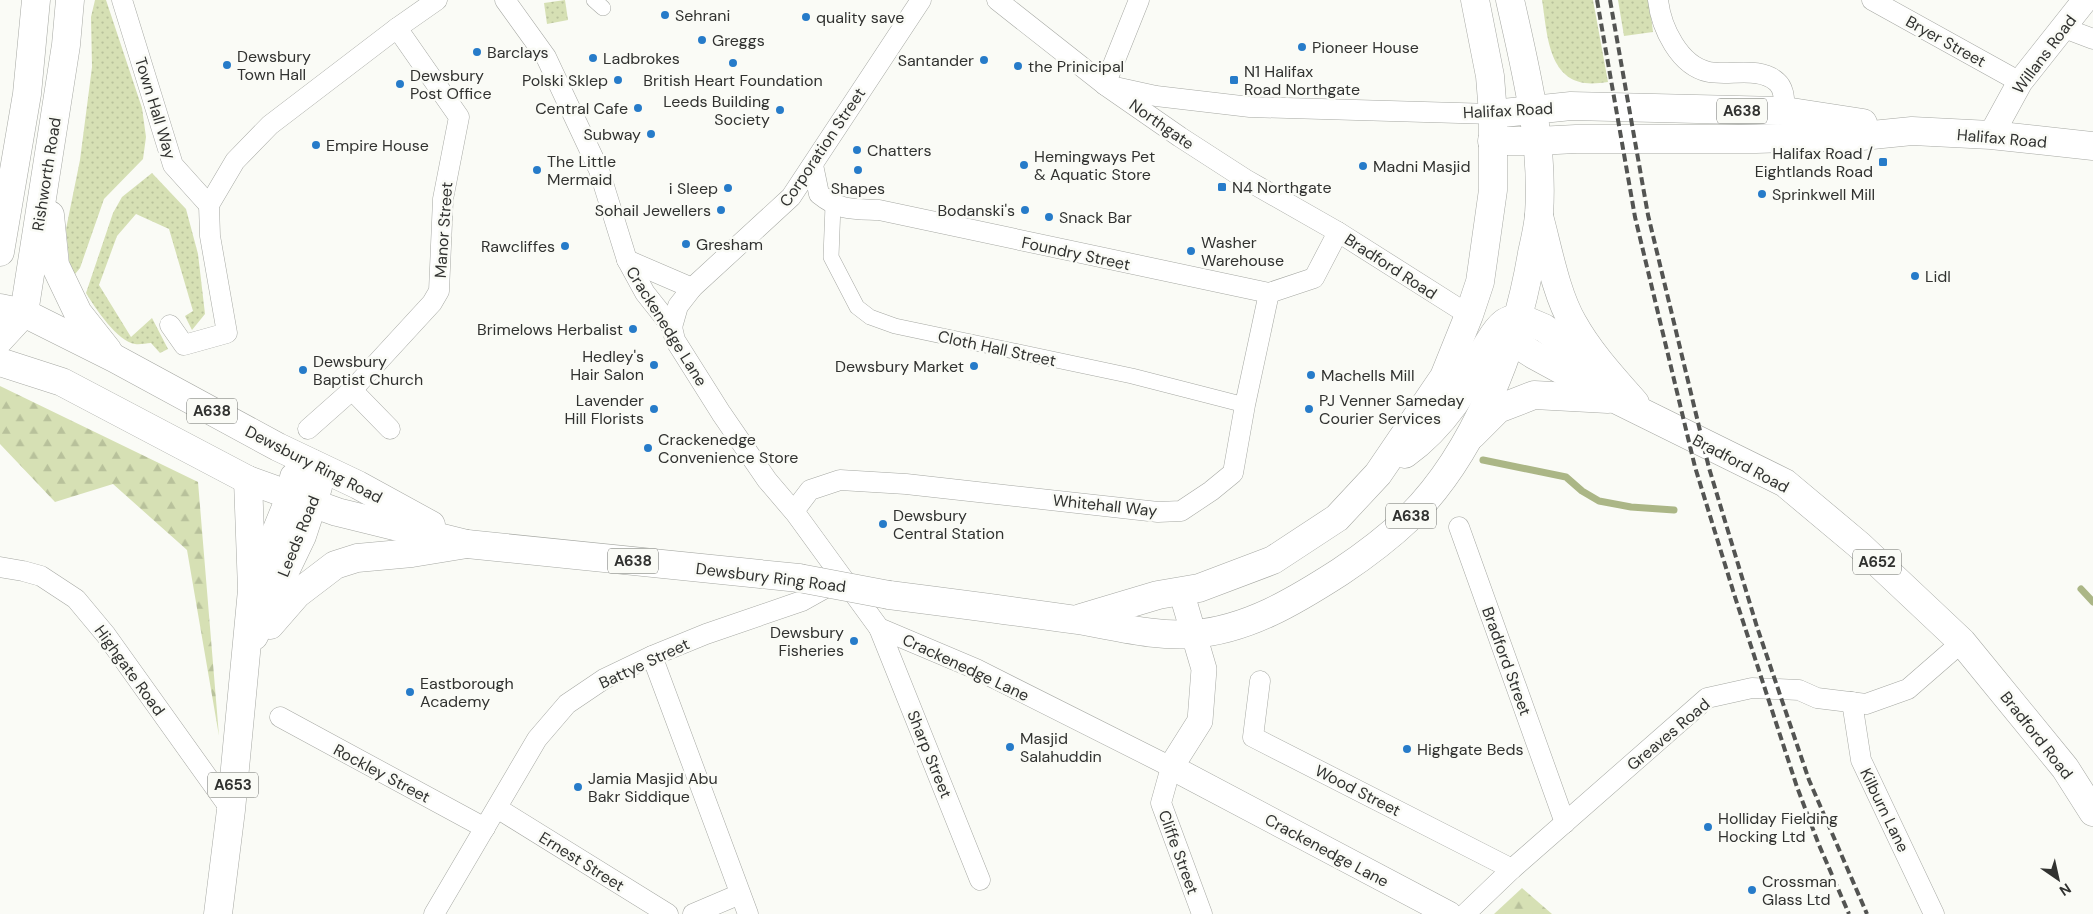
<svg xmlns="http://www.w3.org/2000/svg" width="2093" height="914" font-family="'DM Sans',sans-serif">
	<defs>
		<pattern id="grass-dots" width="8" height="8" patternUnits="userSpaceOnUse" patternTransform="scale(1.25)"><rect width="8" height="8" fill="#d6e0b4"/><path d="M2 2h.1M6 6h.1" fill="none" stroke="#b8c19b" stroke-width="1.8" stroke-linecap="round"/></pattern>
		<pattern id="forest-firs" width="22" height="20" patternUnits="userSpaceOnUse" patternTransform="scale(1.25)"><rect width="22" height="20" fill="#d6e0b4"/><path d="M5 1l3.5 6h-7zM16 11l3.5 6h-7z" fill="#b8c19b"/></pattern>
	</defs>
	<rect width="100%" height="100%" fill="#fafbf6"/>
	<g fill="url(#grass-dots)">
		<path d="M95,0H106L142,108L146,137L143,159L104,199L80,268L71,279L66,229L80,160L92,67L91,17Z"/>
		<path d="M565,0L568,20L547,24L544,3Z"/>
		<path d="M1542,0H1593L1608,82C1601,83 1592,84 1585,83C1547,78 1547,29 1542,0Z"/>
		<path d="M1618,0H1649L1653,32L1624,36Z"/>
		<path d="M152,173L186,209L198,254L205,314L192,330L185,316L193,311L169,229L136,214L117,236L99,285L131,337L152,318L168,349L160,353L151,343C146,343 140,345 135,344C118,342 95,308 86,293L113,213L122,197Z"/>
	</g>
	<g fill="url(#forest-firs)">
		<path d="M0,386L198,482L219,736L187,550L113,484L55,502L0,444Z"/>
		<path d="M1522,888L1552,914H1494Z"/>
	</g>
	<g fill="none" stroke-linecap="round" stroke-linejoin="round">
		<g stroke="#abb686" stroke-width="7">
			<path d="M1483,460L1566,477L1582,491L1599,501L1631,507L1674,510"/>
			<path d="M2081,589L2093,602"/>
		</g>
		<defs>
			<g id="pedestrian">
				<path d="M594,0L603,8"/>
				<path d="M833,205L831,257L857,307L870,317L895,326L1132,376L1245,405"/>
			</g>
			<g id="minor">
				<path d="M122,0L173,165L209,205"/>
				<path d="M505,0L546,57L599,170L627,260L645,293L672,327L675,340L721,413L767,480L796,514L879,628L976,669L1171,767L1161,803L1202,914"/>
				<path d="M997,0L1105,85L1180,137L1245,179L1338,232L1469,315"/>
				<path d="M1658,0C1661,27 1679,66 1709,72C1730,76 1760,66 1777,82C1785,89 1784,101 1785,111"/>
				<path d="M1872,0L2020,82"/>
				<path d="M2064,28L2093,39"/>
				<path d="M1105,85L1139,0"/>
				<path d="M1115,87L1156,96L1250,107L1493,114"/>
				<path d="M813,165L819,194C840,211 853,209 879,210L1269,293L1314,278L1338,232"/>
				<path d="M627,260L692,288"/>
				<path d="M170,325L184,345L227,333L210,236L209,205L235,161L270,125L397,28L437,0"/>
				<path d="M672,327L678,306L692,288L791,197L921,0"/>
				<path d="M352,390L390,429"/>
				<path d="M308,429L352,390L432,303L439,291L443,199L459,117L397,28"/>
				<path d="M794,511L810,490L840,480L906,484L1158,512L1181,511L1211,491L1233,473L1245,405L1269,293"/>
				<path d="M1459,527L1565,823"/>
				<path d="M0,567L23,571L41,576L76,599L106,635L231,810"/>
				<path d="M879,628L980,880"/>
				<path d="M652,656L748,914"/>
				<path d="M1260,681L1253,737L1512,869"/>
				<path d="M1852,702L1861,760L1934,914"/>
				<path d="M280,717L485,828"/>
				<path d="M497,808L668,914"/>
				<path d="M434,914L537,739L567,704L604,679L652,656L706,634L802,601L836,582"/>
				<path d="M693,914L740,894"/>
				<path d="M1465,914L1512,869L1707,698L1752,688L1799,690L1817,698L1866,704L1908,689L1962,642"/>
			</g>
			<g id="tertiary">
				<path d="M1991,135L2020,82L2085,0"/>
				<path d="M1181,591L1204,669L1200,721L1171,767L1449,914"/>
			</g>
			<g id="primary">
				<path d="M1493,114L1571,106L1785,111L1863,123"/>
				<path d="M1492,141H1537L1576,139H1756L1862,136L1912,131L1991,135L2093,146"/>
				<path d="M1539,216C1548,249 1556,294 1573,323C1589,352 1613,378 1635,403"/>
				<path d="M1518,317L1544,328L1591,363"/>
				<path d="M1512,341L1534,355L1615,399L1785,483L1859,545L1962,642L2065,768L2093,812"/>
				<path d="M1472,435L1498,409L1534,395L1608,399"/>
				<path d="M270,625L297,594L335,565L357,558L412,553L467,544"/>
				<path d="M254,636L302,536L318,487L311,463L294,477L291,495L256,581"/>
				<path d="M218,914L231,810L252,590L248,480"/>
			</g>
			<g id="trunk">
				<path d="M50,215L55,265L78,313L108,351"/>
				<path d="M0,252L27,94L36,0"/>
				<path d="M0,308L24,313L114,358L278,447L358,485L431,525"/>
				<path d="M0,339L24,313L66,45L70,0"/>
				<path d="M0,362L62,382L248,480L337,512L467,544L799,578"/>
				<path d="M1405,454C1423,441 1441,422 1454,404C1468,385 1488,335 1504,323C1508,320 1513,319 1518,317"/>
				<path d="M889,595C952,603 1014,611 1077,620C1115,626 1154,637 1193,634C1247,630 1295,601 1340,572C1364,556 1389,537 1410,517C1476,451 1517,344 1532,253C1535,240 1538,227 1539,215C1544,142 1526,71 1510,0"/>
				<path d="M1081,618L1158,595L1199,588L1273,560L1337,518L1378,474L1444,377L1469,315L1480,282L1493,190V114L1490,76L1475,0"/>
			</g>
		</defs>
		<use href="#pedestrian" stroke="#a6a8a3" stroke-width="16"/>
		<use href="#minor" stroke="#a6a8a3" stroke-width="21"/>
		<use href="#tertiary" stroke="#a6a8a3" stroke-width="26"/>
		<use href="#primary" stroke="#a6a8a3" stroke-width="29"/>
		<use href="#trunk" stroke="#a6a8a3" stroke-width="29"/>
		<use href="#pedestrian" stroke="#fff" stroke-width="15"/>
		<use href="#minor" stroke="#fff" stroke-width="20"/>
		<use href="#tertiary" stroke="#fff" stroke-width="25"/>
		<use href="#primary" stroke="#fff" stroke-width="28"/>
		<use href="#trunk" stroke="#fff" stroke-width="28"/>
		<g stroke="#535452" stroke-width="4" stroke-dasharray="8 4" stroke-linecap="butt">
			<path d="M1597,0L1635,217L1695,467L1735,597L1797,787L1819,845L1849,914"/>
			<path d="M1610,0L1648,215L1709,468L1757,627L1809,780L1867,914"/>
		</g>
		<defs>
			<path id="trunk-bridge" d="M799,578L889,595"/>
		</defs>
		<use href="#trunk-bridge" stroke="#a6a8a3" stroke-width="29" stroke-linecap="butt"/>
		<use href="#trunk-bridge" stroke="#fff" stroke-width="28"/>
	</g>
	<g fill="#267bc9" stroke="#fafbf6" stroke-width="2">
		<circle cx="665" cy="15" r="5"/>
		<circle cx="806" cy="17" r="5"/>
		<circle cx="702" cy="40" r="5"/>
		<circle cx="1302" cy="47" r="5"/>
		<circle cx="477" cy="52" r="5"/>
		<circle cx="593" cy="58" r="5"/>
		<circle cx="984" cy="60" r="5"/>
		<circle cx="733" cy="63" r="5"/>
		<circle cx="227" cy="65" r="5"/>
		<circle cx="1018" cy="66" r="5"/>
		<circle cx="618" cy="80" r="5"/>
		<rect x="1229" y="75" width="10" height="10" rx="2.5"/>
		<circle cx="400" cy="84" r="5"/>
		<circle cx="638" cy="108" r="5"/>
		<circle cx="780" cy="110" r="5"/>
		<circle cx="651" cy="134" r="5"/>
		<circle cx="316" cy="145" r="5"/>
		<circle cx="857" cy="150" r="5"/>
		<rect x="1878" y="157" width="10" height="10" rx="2.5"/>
		<circle cx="1024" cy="165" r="5"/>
		<circle cx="1363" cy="166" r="5"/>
		<circle cx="537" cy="170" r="5"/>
		<circle cx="858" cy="170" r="5"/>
		<rect x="1217" y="182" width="10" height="10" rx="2.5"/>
		<circle cx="728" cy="188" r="5"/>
		<circle cx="1762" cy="194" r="5"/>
		<circle cx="721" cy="210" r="5"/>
		<circle cx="1025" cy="210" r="5"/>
		<circle cx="1049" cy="217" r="5"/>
		<circle cx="686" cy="244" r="5"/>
		<circle cx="565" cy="246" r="5"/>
		<circle cx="1191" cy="251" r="5"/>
		<circle cx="1915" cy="276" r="5"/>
		<circle cx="633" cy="329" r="5"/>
		<circle cx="654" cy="365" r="5"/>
		<circle cx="974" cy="366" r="5"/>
		<circle cx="303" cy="370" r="5"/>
		<circle cx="1311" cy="375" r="5"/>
		<circle cx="654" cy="409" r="5"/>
		<circle cx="1309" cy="409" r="5"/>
		<circle cx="648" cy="448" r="5"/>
		<circle cx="883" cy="524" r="5"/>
		<circle cx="854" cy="641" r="5"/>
		<circle cx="410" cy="692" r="5"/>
		<circle cx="1010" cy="747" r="5"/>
		<circle cx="1407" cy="749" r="5"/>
		<circle cx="578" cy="787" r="5"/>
		<circle cx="1708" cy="827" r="5"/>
		<circle cx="1752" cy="890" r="5"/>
	</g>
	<g text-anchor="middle" stroke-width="5" stroke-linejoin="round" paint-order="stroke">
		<g fill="#fafbf6" stroke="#6d6e6b" stroke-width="1">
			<rect x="1717" y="98.5" width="50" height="25" rx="4"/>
			<rect x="187" y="398.5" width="50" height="25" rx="4"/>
			<rect x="1386" y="503.5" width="50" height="25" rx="4"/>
			<rect x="608" y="548.5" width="50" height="25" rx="4"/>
			<rect x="1853" y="549.5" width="48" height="25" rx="4"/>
			<rect x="208" y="772.5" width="50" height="25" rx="4"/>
		</g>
		<g font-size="15" font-weight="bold" fill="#313230">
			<text x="1742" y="116">A638</text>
			<text x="212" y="416">A638</text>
			<text x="1411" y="521">A638</text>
			<text x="633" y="566">A638</text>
			<text x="1877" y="567">A652</text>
			<text x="233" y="790">A653</text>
		</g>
		<g font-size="16" fill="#313230" stroke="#fafbf6" text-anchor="start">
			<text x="675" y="21">Sehrani</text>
			<text x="816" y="23">quality save</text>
			<text x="712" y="46">Greggs</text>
			<text x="1312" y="53">Pioneer House</text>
			<text x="487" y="58">Barclays</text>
			<text x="237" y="62">Dewsbury<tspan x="237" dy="18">Town Hall</tspan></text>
			<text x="603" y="64">Ladbrokes</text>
			<text x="974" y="66" text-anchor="end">Santander</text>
			<text x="1028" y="72">the Prinicipal</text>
			<text x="1244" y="77">N1 Halifax<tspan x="1244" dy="18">Road Northgate</tspan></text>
			<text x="410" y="81">Dewsbury<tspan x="410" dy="18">Post Office</tspan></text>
			<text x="608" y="86" text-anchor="end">Polski Sklep</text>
			<text x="733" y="86" text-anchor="middle">British Heart Foundation</text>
			<text x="770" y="107" text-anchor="end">Leeds Building<tspan x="770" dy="18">Society</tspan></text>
			<text x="628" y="114" text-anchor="end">Central Cafe</text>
			<text x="641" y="140" text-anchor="end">Subway</text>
			<text x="326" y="151">Empire House</text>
			<text x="867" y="156">Chatters</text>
			<text x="1873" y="159" text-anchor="end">Halifax Road /<tspan x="1873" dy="18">Eightlands Road</tspan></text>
			<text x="1034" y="162">Hemingways Pet<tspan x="1034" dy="18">&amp; Aquatic Store</tspan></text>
			<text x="547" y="167">The Little<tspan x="547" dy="18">Mermaid</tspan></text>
			<text x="1373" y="172">Madni Masjid</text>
			<text x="1232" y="193">N4 Northgate</text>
			<text x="718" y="194" text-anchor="end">i Sleep</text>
			<text x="858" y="194" text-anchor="middle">Shapes</text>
			<text x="1772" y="200">Sprinkwell Mill</text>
			<text x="711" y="216" text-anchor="end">Sohail Jewellers</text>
			<text x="1015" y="216" text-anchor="end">Bodanski's</text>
			<text x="1059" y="223">Snack Bar</text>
			<text x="1201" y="248">Washer<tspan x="1201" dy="18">Warehouse</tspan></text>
			<text x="696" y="250">Gresham</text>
			<text x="555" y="252" text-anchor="end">Rawcliffes</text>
			<text x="1925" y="282">Lidl</text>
			<text x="623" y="335" text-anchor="end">Brimelows Herbalist</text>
			<text x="644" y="362" text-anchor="end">Hedley's<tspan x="644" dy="18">Hair Salon</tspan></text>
			<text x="313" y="367">Dewsbury<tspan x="313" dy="18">Baptist Church</tspan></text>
			<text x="964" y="372" text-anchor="end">Dewsbury Market</text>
			<text x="1321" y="381">Machells Mill</text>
			<text x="644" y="406" text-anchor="end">Lavender<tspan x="644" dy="18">Hill Florists</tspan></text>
			<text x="1319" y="406">PJ Venner Sameday<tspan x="1319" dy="18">Courier Services</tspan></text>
			<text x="658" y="445">Crackenedge<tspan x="658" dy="18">Convenience Store</tspan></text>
			<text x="893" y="521">Dewsbury<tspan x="893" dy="18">Central Station</tspan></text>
			<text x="844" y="638" text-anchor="end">Dewsbury<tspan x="844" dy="18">Fisheries</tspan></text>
			<text x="420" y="689">Eastborough<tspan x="420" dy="18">Academy</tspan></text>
			<text x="1020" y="744">Masjid<tspan x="1020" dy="18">Salahuddin</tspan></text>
			<text x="1417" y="755">Highgate Beds</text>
			<text x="588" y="784">Jamia Masjid Abu<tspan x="588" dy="18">Bakr Siddique</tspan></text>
			<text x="1718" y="824">Holliday Fielding<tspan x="1718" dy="18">Hocking Ltd</tspan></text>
			<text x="1762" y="887">Crossman<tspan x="1762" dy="18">Glass Ltd</tspan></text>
		</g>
		<g font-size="16" fill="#313230" stroke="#fafbf6">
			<text transform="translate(1946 41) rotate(29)" y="6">Bryer Street</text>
			<text transform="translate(2044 54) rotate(-53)" y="6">Willans Road</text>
			<text transform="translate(156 108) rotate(73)" y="6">Town Hall Way</text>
			<text transform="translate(1508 110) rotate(-3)" y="6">Halifax Road</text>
			<text transform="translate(1162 124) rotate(35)" y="6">Northgate</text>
			<text transform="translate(2002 138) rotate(5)" y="6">Halifax Road</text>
			<text transform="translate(822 147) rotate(-56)" y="6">Corporation Street</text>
			<text transform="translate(46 174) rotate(-81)" y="6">Rishworth Road</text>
			<text transform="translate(443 230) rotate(-86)" y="6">Manor Street</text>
			<text transform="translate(1076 253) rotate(12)" y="6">Foundry Street</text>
			<text transform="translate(1391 266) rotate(33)" y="6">Bradford Road</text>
			<text transform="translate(667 326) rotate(58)" y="6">Crackenedge Lane</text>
			<text transform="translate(997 348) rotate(12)" y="6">Cloth Hall Street</text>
			<text transform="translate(1741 463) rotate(28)" y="6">Bradford Road</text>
			<text transform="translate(314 464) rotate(27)" y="6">Dewsbury Ring Road</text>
			<text transform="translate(1105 505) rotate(6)" y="6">Whitehall Way</text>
			<text transform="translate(298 536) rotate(-68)" y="6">Leeds Road</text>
			<text transform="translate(771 577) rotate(7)" y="6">Dewsbury Ring Road</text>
			<text transform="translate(1507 661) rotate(70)" y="6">Bradford Street</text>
			<text transform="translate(644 663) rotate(-25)" y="6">Battye Street</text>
			<text transform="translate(966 667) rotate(25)" y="6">Crackenedge Lane</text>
			<text transform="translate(130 670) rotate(54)" y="6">Highgate Road</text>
			<text transform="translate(1668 734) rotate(-40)" y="6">Greaves Road</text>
			<text transform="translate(2037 735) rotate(52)" y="6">Bradford Road</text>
			<text transform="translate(930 754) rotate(68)" y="6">Sharp Street</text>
			<text transform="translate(382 773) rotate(28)" y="6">Rockley Street</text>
			<text transform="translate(1358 790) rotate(27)" y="6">Wood Street</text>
			<text transform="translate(1885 810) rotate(64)" y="6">Kilburn Lane</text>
			<text transform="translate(1327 850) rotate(28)" y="6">Crackenedge Lane</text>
			<text transform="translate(1179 852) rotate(70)" y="6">Cliffe Street</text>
			<text transform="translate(582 861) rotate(32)" y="6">Ernest Street</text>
		</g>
	</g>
	<g transform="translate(2058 879) rotate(146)" stroke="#fafbf6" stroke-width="4" paint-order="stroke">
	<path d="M0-4L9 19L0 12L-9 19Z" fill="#313230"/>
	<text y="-8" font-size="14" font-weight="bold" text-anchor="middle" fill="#313230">N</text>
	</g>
</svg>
